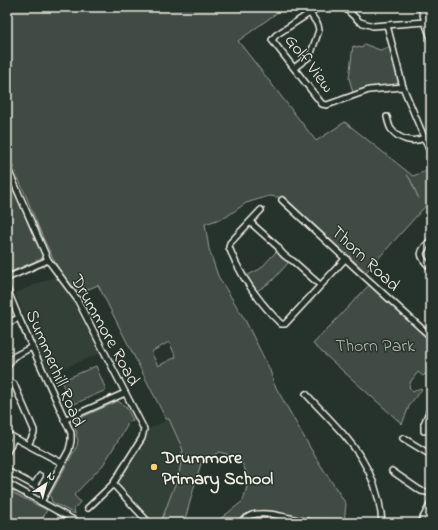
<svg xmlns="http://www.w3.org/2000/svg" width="438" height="530" font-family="'Indie Flower',sans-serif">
	<rect width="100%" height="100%" fill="#26332d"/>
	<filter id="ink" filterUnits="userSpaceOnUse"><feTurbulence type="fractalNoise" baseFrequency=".025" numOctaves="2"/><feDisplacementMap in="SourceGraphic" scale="8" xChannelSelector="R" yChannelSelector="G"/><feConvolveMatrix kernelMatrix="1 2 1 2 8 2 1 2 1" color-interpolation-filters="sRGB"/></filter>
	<g filter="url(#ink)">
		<g fill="#333f39">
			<path d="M56,276L73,301L101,353L50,374L15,293Z"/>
			<path d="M169,419L183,450L179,474L162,519L158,523H154L119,486V481L140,448H142L143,445L141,444L144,440H146L145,438L147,430Z"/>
		</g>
		<g fill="#414b45" stroke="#9a9e96" fill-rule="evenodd">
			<path d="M7,7H285L238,41L316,141L345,122L413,176L431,169V200L366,272L285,198L269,196L246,203L226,217L205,224L209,249L218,276L245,320L270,370L274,384L316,458L346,504L344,523H215L243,501L249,479L240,458L219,452L201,463L184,523H158L162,519L179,474L183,450L169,419H166L98,285L77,294L71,284L59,270L43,238L26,196L7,153ZM169,342L176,357L158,366L151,352Z"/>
			<path d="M364,44L380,50L390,47L399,79L397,85L371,87L353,93L349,78L353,46L362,48Z"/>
			<path d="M7,173L35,240L44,257L41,259L7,273Z"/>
			<path d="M276,252H278L288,262V263L272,281L257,291L255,290L247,277L248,275L260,269Z"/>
			<path d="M369,285L431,341V379L425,374L423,376L418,372L411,381L409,387L413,392L420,388L422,389L410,404L402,424L313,344Z"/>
			<path d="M96,366L106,390L72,405L61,381Z"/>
			<path d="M118,401L126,407L133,420L127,423V426L103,465L74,495L80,502L74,509L75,514L52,502L50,495L77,446L78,440L76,435L77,433L75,428L78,419Z"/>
			<path d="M7,490L47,510L40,523H7Z"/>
		</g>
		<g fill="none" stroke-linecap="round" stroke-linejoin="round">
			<path stroke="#9fa39b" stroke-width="1" d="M407,175L410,179L419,199"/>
			<defs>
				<g id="minor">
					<path d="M319,7L276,35L272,40L322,104L327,105L369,90L403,87"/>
					<path d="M344,7L360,22L373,26L425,22"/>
					<path d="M421,7L425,22L431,38"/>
					<path d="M387,25L403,87L431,154"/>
					<path d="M294,68L310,56L319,30L318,25L310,13"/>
					<path d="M387,117C388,121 389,126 391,129C399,140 413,143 424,138"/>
					<path d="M7,167L48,260L77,299L144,429L142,438L113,484L88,508"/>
					<path d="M282,200L364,276L431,337"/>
					<path d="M261,210L230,243L229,247C240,276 259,302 281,324H285L346,258"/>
					<path d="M250,222L278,247C281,254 287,258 293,261L320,285"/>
					<path d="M431,240C419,252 417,255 431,268"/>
					<path d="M7,278L48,260"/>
					<path d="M7,289L19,318L71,433V441L69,450L41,502"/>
					<path d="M7,323L19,318"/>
					<path d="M7,367L13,357L32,347"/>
					<path d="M7,381L14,384L34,430V433L28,445"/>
					<path d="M306,394C344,435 378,463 382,523"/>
					<path d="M431,407L424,424L431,427"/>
					<path d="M64,420L125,393"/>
					<path d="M424,431V424"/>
					<path d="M7,434L62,463"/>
					<path d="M403,438L431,455"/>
					<path d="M7,452L14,438"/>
					<path d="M7,471L41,489"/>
					<path d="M392,471L421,491L431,493"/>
					<path d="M7,483L79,523"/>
					<path d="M113,484L149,523"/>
					<path d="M34,485L40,476"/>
					<path d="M238,523C243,520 247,517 252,515C269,510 292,520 310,522C325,523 341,522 356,523"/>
					<path d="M419,523L423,518L431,503"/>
				</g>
			</defs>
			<use href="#minor" stroke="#f4f1e8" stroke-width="8"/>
			<use href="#minor" stroke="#26332d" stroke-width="5"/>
		</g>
	</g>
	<circle fill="#ffd166" stroke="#26332d" stroke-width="1.5" cx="154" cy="467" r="4"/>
	<g text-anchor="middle" stroke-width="3" stroke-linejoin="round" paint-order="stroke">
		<g font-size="18" fill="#f4f1e8" stroke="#26332d">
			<text transform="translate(310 63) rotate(52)" y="6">Golf View</text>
			<text transform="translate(366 258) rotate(43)" y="6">Thorn Road</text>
			<text transform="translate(106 330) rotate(61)" y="6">Drummore Road</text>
			<text transform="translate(56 368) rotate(67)" y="6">Summerhill Road</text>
		</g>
		<g font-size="18" fill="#bebfb7" stroke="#26332d">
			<text x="375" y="351">Thorn Park</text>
		</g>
		<g font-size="18" font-weight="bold" fill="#f4f1e8" stroke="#26332d" text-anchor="start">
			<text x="162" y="463">Drummore<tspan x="162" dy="21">Primary School</tspan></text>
		</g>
	</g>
	<rect width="438" height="530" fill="none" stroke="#26332d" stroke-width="24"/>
	<rect x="12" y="12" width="414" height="506" fill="none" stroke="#f4f1e8" stroke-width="1.5" filter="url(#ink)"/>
	<g transform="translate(46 484) rotate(36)" stroke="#26332d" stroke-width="3" paint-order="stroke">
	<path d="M0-3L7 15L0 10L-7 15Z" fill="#f4f1e8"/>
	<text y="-6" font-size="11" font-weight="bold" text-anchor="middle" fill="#f4f1e8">N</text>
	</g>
</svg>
